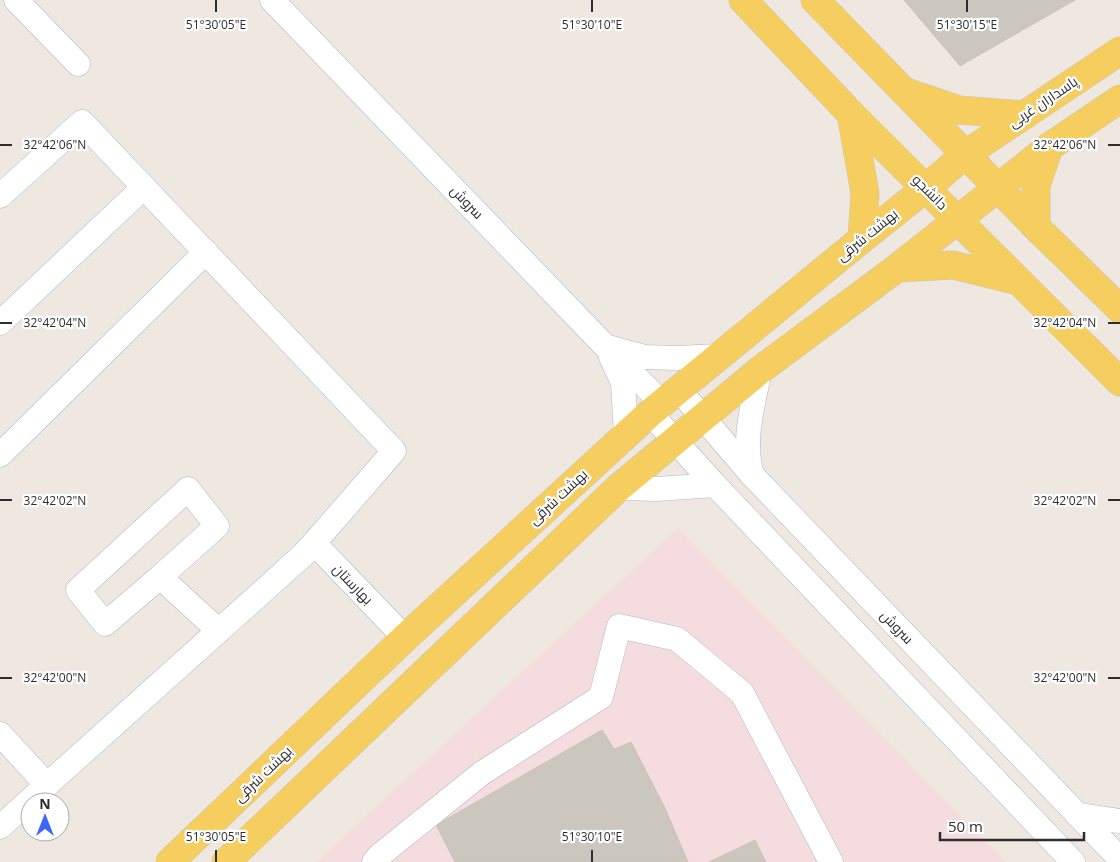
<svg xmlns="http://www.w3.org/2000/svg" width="1120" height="862" font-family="'Open Sans',Cairo,sans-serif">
	<rect width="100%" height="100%" fill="#efe8e0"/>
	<path fill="#f5dddf" d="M678,528L1006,862H316Z"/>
	<g fill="#cbc6be" stroke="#cbc4b9">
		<path d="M904,0H1075L960,66Z"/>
		<path d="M602,730L614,749L631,742L664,806L688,862H455L436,825Z"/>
		<path d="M755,840L766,862H709Z"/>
	</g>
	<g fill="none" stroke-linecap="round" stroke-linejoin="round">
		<defs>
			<g id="minor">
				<path d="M16,0L78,64"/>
				<path d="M272,0L606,347L662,403"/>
				<path d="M0,196L82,122L394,451L314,543"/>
				<path d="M0,323L144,187"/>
				<path d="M608,347L645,357L677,358L719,356"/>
				<path d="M611,357L623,383L626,434"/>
				<path d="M679,390L752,475L1120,859"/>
				<path d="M650,413L715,485L1073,862"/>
				<path d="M0,455L206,252"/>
				<path d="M752,475C742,440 753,405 760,370"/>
				<path d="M618,488L657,489L715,485"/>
				<path d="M160,577L105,624L78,590L188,489L217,526L160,577L219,631"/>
				<path d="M0,734L47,785"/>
				<path d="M1078,815L1120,821"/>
				<path d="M0,827L302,556L314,543L405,638"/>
				<path d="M374,862L380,855L482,773L601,697L619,626L677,639L742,693L831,862"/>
			</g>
			<g id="major">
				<path d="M743,0L851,114L1120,382"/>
				<path d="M815,0L1036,227L1120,309"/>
				<path d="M909,93L959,110L1025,115"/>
				<path d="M851,114L865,193L862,239"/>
				<path d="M1036,227V186L1049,147"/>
				<path d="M897,268L953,265L1018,281"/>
				<path d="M170,862L405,638L650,413L862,239L926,188L966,154L1120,51"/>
				<path d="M226,862L618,488L760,370L897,268L1049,147L1120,99"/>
			</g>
		</defs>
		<use href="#minor" stroke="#b3b6c1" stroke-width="25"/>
		<use href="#major" stroke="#c8c8c8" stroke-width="29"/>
		<use href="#minor" stroke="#fff" stroke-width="24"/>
		<use href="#major" stroke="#f5ce5f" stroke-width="28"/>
	</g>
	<path fill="none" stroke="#2d2d2d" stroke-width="2" d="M216,0V12M592,0V12M967,0V12M0,145H12M1108,145H1120M0,323H12M1108,323H1120M0,500H12M1108,500H1120M0,678H12M1108,678H1120M216,850V862M592,850V862"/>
	<g text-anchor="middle" stroke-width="4.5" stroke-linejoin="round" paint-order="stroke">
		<g font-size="14" fill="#2d2d2d" stroke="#fff">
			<text transform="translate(1043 102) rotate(-34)" y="5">پاسداران غربی</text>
			<text transform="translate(930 192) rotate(45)" y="5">دانشجو</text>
			<text transform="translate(467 202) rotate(46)" y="5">سروش</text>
			<text transform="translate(867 235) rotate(-39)" y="5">بهشت شرقی</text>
			<text transform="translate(558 497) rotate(-43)" y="5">بهشت شرقی</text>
			<text transform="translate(353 584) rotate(46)" y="5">بهارستان</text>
			<text transform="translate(897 627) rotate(46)" y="5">سروش</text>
			<text transform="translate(263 774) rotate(-44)" y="5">بهشت شرقی</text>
		</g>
	</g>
	<g font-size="12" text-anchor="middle" fill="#2d2d2d" stroke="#fff" stroke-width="4.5" stroke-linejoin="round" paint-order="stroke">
		<text x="216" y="29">51°30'05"E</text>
		<text x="592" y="29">51°30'10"E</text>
		<text x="967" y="29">51°30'15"E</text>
		<text x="55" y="149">32°42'06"N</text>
		<text x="1065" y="149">32°42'06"N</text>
		<text x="55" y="327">32°42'04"N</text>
		<text x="1065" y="327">32°42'04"N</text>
		<text x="55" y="505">32°42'02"N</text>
		<text x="1065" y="505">32°42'02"N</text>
		<text x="55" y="682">32°42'00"N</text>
		<text x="1065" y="682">32°42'00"N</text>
		<text x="216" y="841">51°30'05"E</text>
		<text x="592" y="841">51°30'10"E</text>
	</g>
	<g transform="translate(45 817)"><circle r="24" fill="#ffffff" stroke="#ababab"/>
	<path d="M0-4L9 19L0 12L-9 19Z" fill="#3d66ff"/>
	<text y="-8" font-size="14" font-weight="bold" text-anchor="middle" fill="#2d2d2d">N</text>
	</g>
	<path d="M940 832v8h144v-8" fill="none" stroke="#2d2d2d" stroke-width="2.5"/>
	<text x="948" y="832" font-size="15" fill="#2d2d2d" stroke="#ffffff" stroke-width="4" paint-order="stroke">50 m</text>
</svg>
